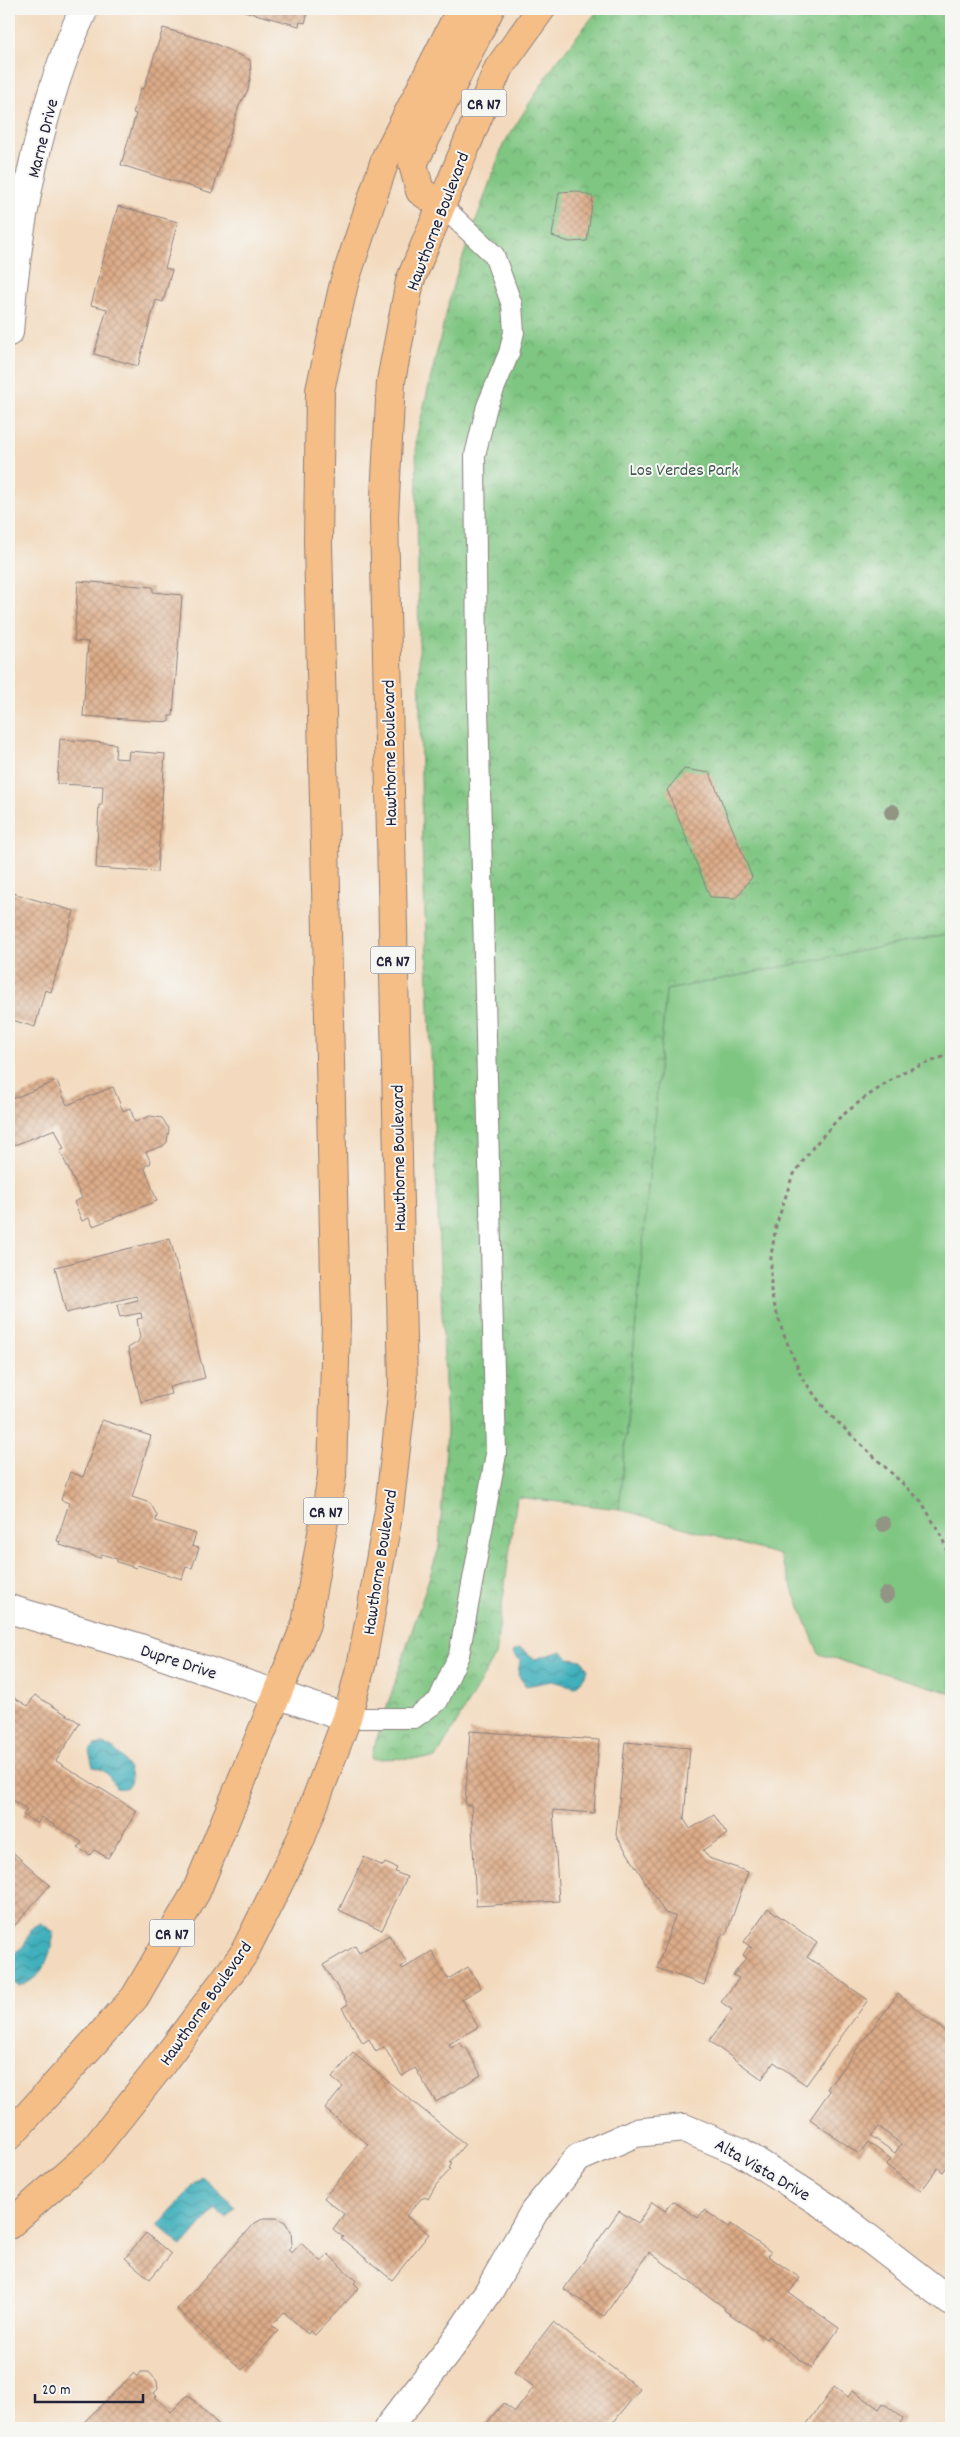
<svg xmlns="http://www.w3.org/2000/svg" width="960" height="2437" font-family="Dekko,sans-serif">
	<defs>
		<pattern id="park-crowns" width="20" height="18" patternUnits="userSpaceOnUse" patternTransform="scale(1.25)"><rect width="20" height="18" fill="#7fc682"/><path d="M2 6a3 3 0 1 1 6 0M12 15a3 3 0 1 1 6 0" fill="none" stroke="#68a06c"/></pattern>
		<pattern id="water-waves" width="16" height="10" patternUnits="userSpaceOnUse" patternTransform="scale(1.25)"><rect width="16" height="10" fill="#40b0bc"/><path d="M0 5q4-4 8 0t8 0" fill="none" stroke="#358f9a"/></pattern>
		<pattern id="building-cross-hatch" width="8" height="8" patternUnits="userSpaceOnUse" patternTransform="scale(1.25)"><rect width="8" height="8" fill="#ddac88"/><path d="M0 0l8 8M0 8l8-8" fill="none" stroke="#b38c70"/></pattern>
	</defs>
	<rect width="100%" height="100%" fill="#f6f6f2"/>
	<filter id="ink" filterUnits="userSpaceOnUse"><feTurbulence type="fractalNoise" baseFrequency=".02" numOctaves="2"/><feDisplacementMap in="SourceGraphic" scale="10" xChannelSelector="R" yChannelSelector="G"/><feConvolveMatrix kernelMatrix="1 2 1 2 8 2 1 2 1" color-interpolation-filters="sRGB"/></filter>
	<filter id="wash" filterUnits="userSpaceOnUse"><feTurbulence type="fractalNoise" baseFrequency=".0096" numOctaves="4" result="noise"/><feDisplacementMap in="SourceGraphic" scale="20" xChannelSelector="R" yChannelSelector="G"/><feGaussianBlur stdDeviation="1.12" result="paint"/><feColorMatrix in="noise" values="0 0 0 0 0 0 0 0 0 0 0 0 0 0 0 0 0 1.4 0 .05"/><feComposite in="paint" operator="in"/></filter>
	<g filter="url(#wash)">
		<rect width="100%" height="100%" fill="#f3dabe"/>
		<path fill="#7fc682" stroke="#50745e" d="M951,933V1693L819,1654L779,1555L619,1509L666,990Z"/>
		<path fill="url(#park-crowns)" stroke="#50745e" d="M599,9H951V933L666,990L619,1509L517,1497L495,1657L436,1758L370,1759L439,1548L447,1431L422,844L416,439L453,285L503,145L556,62Z"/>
		<g fill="url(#water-waves)" stroke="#31697c">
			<path d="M520,1648L535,1659L562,1651L569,1658L582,1660L588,1670L581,1682L575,1687L552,1681L526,1686L518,1675L520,1660L513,1654L514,1651Z"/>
			<path d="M102,1744C125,1747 146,1794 116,1788C109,1777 108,1770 93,1767L89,1751L95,1745Z"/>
			<path d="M41,1923L54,1932C51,1955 43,1980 19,1986L9,1980V1957L24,1946L32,1928Z"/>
			<path d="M202,2176L236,2207L226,2218L215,2209L182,2247L158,2225Z"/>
		</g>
		<g id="blocks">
			<g fill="url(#building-cross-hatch)" fill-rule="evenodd">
				<path d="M237,9H309L305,23L300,22L299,26Z"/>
				<path d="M163,28L211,42L250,60L251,74L248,90L239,106L212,193L121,165L136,114L133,113L141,88L144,89Z"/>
				<path d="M577,191L593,197L587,241L569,242L552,236L559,192Z"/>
				<path d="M118,206L178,222L165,268L172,270L163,302L156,300L138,366L94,354L107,309L91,305Z"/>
				<path d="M78,581L153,587V592L182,595L173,716H169V722L83,716L88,642L74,641Z"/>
				<path d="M60,739L116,744L115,758L128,759L129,751L165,754L157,872L96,868L99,805H102L103,786L57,784Z"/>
				<path d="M684,769L710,773L752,877L736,898L710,897L667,790Z"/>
				<path d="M9,892L74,911L51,992L45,990L35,1027L9,1019Z"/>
				<path d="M57,1081L67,1105L113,1087L123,1111L130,1108L135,1122L150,1116L162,1118L169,1129L167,1142L163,1146L146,1152L151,1163L145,1166V1169L157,1201L93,1226L89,1218L82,1221L74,1202L82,1198L60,1151L64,1149L55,1129L12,1146L9,1138V1100Z"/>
				<path d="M170,1238L205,1378L169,1387L171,1394L141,1402L128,1348L138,1342L140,1337L137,1319L142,1318L141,1313L120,1317L117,1305L138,1300L136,1296L66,1313L55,1267Z"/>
				<path d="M102,1420L151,1436L132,1497L150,1503L157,1515L156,1521L196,1534L192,1546L199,1548L192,1568L186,1567L182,1579L137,1565L136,1568L117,1562V1559L102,1554L100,1558L60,1545L61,1542L57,1541L69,1503L61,1500L70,1472L83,1477Z"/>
				<path d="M35,1695L80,1723L56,1761L137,1811L108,1858L94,1850L90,1855L78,1848L82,1842L41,1817L37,1824L23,1815L27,1809L9,1798V1699L11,1696L28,1706Z"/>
				<path d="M470,1731L599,1740L594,1813L553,1810L559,1901L476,1906L471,1805H465Z"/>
				<path d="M625,1742L690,1748L684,1819L690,1829L714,1815L727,1834L703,1850L709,1858L748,1872L726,1935L722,1933L704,1985L657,1968L675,1916L665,1913L616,1835Z"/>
				<path d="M9,1849L50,1885L9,1932Z"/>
				<path d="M364,1857L383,1866L385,1863L397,1868L395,1872L407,1877L382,1930L339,1910Z"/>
				<path d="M768,1908L817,1943L807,1957L868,2000L806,2085L774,2062L762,2079L709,2041L732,2010L721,2002L739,1978L733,1975L746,1958L743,1955L748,1947L752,1948L744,1942Z"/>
				<path d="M389,1935L407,1963L401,1967L403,1969L432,1951L448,1979L468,1967L481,1988L462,1999L478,2027L449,2044L451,2048L460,2042L464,2048L466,2047L481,2075L436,2102L415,2068L402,2076L384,2047L376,2052L369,2039L363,2043L342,2008L348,2004L323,1965L355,1946L359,1953Z"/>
				<path d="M898,1994L951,2036V2161L943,2172L938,2168L921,2191L886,2165L891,2159L868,2142L859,2154L810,2119L830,2091L827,2089ZM879,2127L901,2144L895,2153L871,2136Z"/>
				<path d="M353,2053L465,2144L450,2162L452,2163L449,2168L451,2169L436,2185L428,2199L425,2197L421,2199L406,2216L429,2234L392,2280L341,2238L343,2237L333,2229L344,2214L324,2198L368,2144L325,2109L343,2087L332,2078Z"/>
				<path d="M673,2201L698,2218L704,2210L729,2227L731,2224L771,2252L768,2256L800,2278L789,2293L839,2328L812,2368L768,2336L766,2339L724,2310L725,2308L649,2252L604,2316L564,2289L619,2211L638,2223L652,2202L665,2211Z"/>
				<path d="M264,2218H277L285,2222L291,2232L292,2244L288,2250L292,2253L301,2243L321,2262L328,2254L356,2281L354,2283L359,2288L315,2335L310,2331L308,2334L284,2312L272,2325L278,2331L242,2370L177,2309L255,2223Z"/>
				<path d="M146,2233L171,2254L150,2279L125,2258Z"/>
				<path d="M553,2322L640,2389L609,2428H483L503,2403L515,2412L534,2387L514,2372Z"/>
				<path d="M141,2372H149L157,2381L158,2389L154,2393L157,2396L155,2397L171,2412L188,2395L222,2428H88L83,2423L134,2373L137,2377Z"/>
				<path d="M834,2387L848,2397L853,2390L879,2409L883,2403L903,2418L900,2424L906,2428H804Z"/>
			</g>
		</g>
	</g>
	<g filter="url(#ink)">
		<use href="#blocks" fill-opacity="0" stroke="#8a7e7c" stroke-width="1"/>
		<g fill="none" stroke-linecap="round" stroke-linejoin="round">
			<defs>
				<path id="lane" d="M347,1718H414L438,1701L459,1655L496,1454L477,663L475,455L487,406L509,353L514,332L512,305L494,255L441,205"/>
				<g id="street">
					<path d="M9,332C16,228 40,103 84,9"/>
					<path d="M9,1609L137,1647L347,1718"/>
					<path d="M388,2428L451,2347L489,2291L534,2212L578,2158L635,2133L684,2128L741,2152L832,2210L951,2302"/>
				</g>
				<g id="primary">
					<path d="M441,205L420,191L413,164L490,9"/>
					<path d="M9,2136L135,1997L196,1892L306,1624L332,1476L336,1321L318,542L320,390L344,283L386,157L461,9"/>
					<path d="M9,2225L91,2153L154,2074L243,1955L300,1841L347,1718L362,1662L389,1510L403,1386L384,517L391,381L410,281L498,69L541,9"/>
				</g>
			</defs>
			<use href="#lane" stroke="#8a7e7c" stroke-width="22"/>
			<use href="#street" stroke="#8a7e7c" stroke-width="30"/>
			<use href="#primary" stroke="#8a7e7c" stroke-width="30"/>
			<path stroke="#8a7e7c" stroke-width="3" stroke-dasharray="4 4" stroke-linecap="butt" d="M951,1054L903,1072L863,1099L838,1119L813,1147L792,1177L776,1226L771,1256V1294L783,1333L802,1378L828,1413L921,1501L942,1537L951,1563"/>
			<use href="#lane" stroke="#fff" stroke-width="20"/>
			<use href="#street" stroke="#fff" stroke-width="28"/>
			<use href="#primary" stroke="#f6be87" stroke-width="28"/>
		</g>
		<g fill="#929484">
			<circle cx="892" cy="812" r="8"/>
			<circle cx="883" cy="1524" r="8"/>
			<circle cx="886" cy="1595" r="8"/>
		</g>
	</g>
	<g text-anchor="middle" stroke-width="4" stroke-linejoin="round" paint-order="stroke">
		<g fill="#f6f6f2" stroke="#626272" stroke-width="1">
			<rect x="461.5" y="89.5" width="45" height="27" rx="4"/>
			<rect x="370.5" y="946.5" width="45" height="27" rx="4"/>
			<rect x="303.5" y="1497.5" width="45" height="27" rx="4"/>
			<rect x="149.5" y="1919.5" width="45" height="27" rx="4"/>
		</g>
		<g font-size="16" font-weight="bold" fill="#22223b">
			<text x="484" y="109">CR N7</text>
			<text x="393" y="966">CR N7</text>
			<text x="326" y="1517">CR N7</text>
			<text x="172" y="1939">CR N7</text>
		</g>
		<g font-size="18" fill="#22223b" stroke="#f6f6f2">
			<text transform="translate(42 138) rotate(-76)" y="6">Marne Drive</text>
			<text transform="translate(437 221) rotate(-69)" y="6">Hawthorne Boulevard</text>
			<text transform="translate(389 753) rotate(-91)" y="6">Hawthorne Boulevard</text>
			<text transform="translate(398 1158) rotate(-91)" y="6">Hawthorne Boulevard</text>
			<text transform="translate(379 1562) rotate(-81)" y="6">Hawthorne Boulevard</text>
			<text transform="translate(179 1661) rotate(18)" y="6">Dupre Drive</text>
			<text transform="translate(205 2003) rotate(-55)" y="6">Hawthorne Boulevard</text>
			<text transform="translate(763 2169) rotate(30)" y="6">Alta Vista Drive</text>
		</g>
		<g font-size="18" fill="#435b54" stroke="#f6f6f2">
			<text x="684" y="475">Los Verdes Park</text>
		</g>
	</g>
	<rect width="960" height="2437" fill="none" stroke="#f6f6f2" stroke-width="30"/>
	<path d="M35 2394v8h108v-8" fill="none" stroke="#22223b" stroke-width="2.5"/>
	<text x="42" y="2394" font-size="15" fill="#22223b" stroke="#f6f6f2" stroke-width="4" paint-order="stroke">20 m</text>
</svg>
